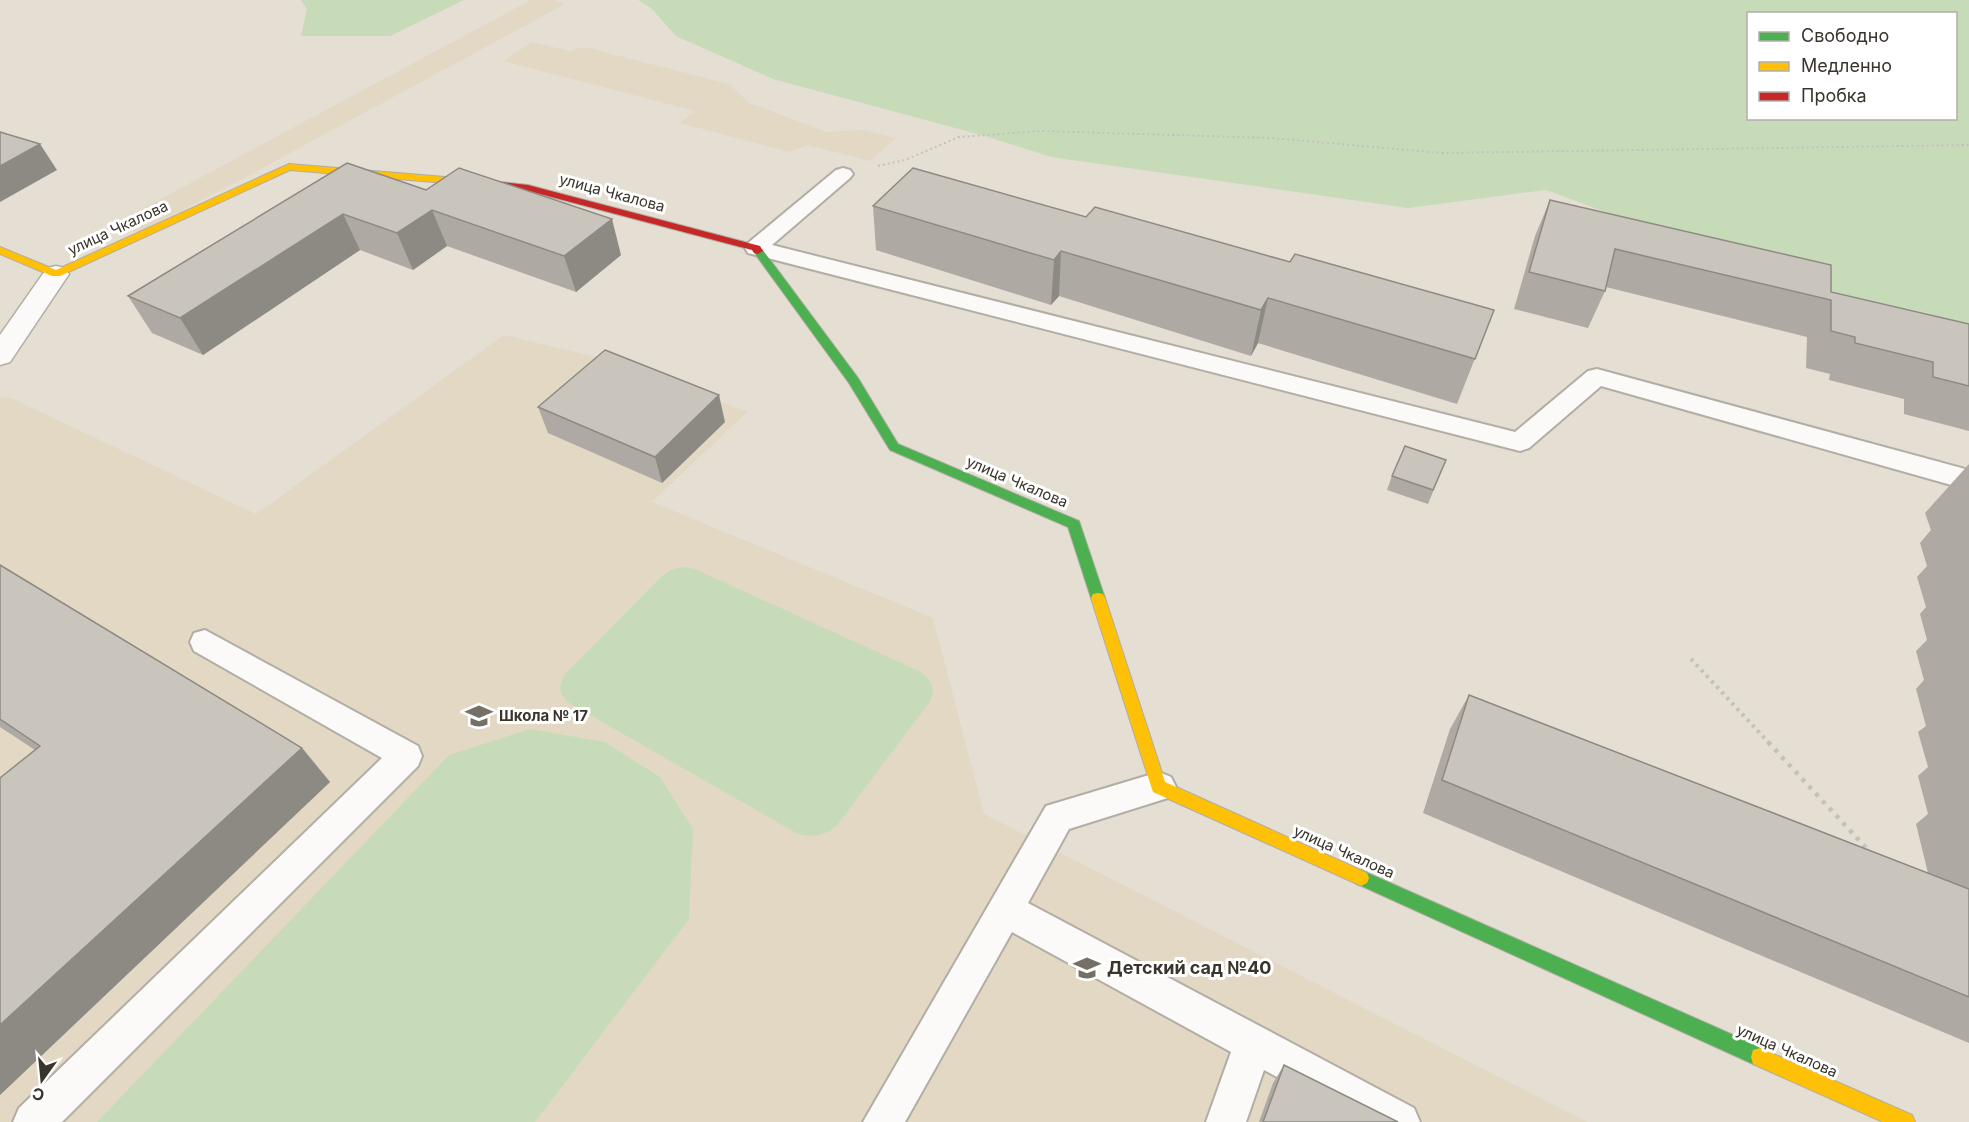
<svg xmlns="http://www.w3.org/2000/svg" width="1969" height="1122" font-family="Inter,sans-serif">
	<rect width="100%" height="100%" fill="#e4ded3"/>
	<g fill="#e3d8c4">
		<path d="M531,0H554L565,4L244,178L137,233L116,223Z"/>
		<path d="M532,42L569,51L584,47L729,84L749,103L827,132L863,130L896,138L870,161L808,145L789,152L680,123L695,111L503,61Z"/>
		<path d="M504,335L612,361L747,412L652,502L933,618L984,814L1587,1122H0V397L11,398L256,514Z"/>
	</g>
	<g fill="#c8dbb9" fill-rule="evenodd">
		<path d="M301,0H464L390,36H301L307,9Z"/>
		<path d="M638,0H1969V328L1928,313L1807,287L1546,190L1408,208L1051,157L985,136L773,79L676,36L651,8ZM1748,14H1956V118H1748Z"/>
		<path d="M683,567L695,569L919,671C931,680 935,686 931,700L838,824C825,836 815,838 798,834L569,703C558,693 558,687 565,674L660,578L670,570Z"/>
		<path d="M530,729L605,742L660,777L693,829L689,919L535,1122H97L449,755Z"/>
	</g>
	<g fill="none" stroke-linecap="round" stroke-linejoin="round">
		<defs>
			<g id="lane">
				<path d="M843,168L850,170L853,174L850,178L772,245L1515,432L1588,371L1597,369L1969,470V490L1601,386L1529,448L1520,451L748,253L745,248L748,243L836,170Z"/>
				<path d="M205,630L418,746L422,756L418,766L62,1122H13L19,1108L382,758L194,651L190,642L194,633Z"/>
				<path d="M1159,772L1171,777L1176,787L1171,797L1069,829L1028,903L1414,1108L1420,1122H1360L1264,1070L1246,1122H1206L1231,1052L1012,932L905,1122H863L1046,806Z"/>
			</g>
			<path id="street" d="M56,266L65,268L69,274L10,362L0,365V335L47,268Z"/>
			<g id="fast">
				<path d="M758,248L762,249L858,378L898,444L1079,521L1105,598L1103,602H1093L1091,598L1068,527L890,450L849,383L753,251Z"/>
				<path d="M1361,870L1767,1050L1769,1057L1767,1064L1760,1066L1753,1064L1355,883L1353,878L1355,873Z"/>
			</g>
			<g id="slow">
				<path d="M289,164L493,181L498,184L493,187L290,170L60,276H52L0,254V247L56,270Z"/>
				<path d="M1098,593L1103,594L1105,598L1165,782L1367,873L1369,878L1367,883L1361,886L1355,883L1153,792L1091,598L1093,594Z"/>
				<path d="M1760,1048L1912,1115L1915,1122H1883L1753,1064L1751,1057L1753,1050Z"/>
			</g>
			<path id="jam" d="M493,181L528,185L760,246L763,251L758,254L754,253L752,250L525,190L490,186V182Z"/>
		</defs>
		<use href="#lane" stroke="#b2ada5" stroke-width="4"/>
		<use href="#street" stroke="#b2ada5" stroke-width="3"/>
		<use href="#fast" stroke="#b2ada5" stroke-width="2"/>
		<use href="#slow" stroke="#b2ada5" stroke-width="2"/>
		<use href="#jam" stroke="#b2ada5" stroke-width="2"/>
		<path stroke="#c3c1bd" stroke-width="2" stroke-dasharray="2 3" stroke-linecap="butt" d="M878,166L905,160L959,137L1041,131L1272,138L1441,153L1969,145"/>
		<path stroke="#c3c1bd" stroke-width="4" stroke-dasharray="3 4.5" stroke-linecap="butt" d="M1691,659L1770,744"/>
		<path stroke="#c3c1bd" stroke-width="4.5" stroke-dasharray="4 6" stroke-linecap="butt" d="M1768,742L1870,852"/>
		<use href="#lane" fill="#fbfaf8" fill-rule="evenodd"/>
		<use href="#street" fill="#fbfaf8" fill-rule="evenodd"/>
		<use href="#fast" fill="#4caf50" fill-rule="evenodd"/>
		<use href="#slow" fill="#ffc107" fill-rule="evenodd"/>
		<use href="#jam" fill="#c62828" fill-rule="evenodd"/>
	</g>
	<g fill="#aea9a2">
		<path d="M347,163L621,255L576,292L447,246L413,270L360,250L203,355L152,333L128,296Z"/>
		<path d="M1550,200L1831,292L1969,324V431L1904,414V399L1829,380L1830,374L1806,368L1807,337L1606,287L1605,291L1588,328L1514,309L1535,236Z"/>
		<path d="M873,206L1086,217L1290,262L1494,310L1457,404L1258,343L1251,356L1059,296L1051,305L876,250Z"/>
		<path d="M538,407L725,422L662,483L548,433Z"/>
		<path d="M1446,460L1428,504L1387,490L1392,476Z"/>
		<path d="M1969,464V1043L1423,813L1450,729L1469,695L1928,873L1916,824L1928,814L1918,776L1928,767L1918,732L1926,726L1916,689L1924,680L1916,651L1927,640L1920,614L1926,607L1917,577L1927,566L1920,543L1931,530L1925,513Z"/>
		<path d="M0,565L302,748L330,782L0,1095V778L35,750L0,727Z"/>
		<path d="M1284,1065L1398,1122H1259L1273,1083Z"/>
	</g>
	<g fill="#8d8a84">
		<path d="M40,144L57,170L0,202V166Z"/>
		<path d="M432,210L447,246L413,270L397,233Z"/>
		<path d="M343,214L360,250L203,355L180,318Z"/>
		<path d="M612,219L621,255L576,292L564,256Z"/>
		<path d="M1061,251L1059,296L1051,305L1054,260Z"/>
		<path d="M1268,298L1258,343L1251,356L1261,310Z"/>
		<path d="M719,395L725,422L662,483L655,457Z"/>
		<path d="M302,748L330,782L0,1095V1025Z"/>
	</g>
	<g fill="#cac5bc" stroke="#8d8a84" stroke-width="1.5">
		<path d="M0,132L40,144L0,166Z"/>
		<path d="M347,163L426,190L459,168L612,219L564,256L432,210L397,233L343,214L180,318L128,296Z"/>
		<path d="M913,168L1086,217L1095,207L1290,262L1295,254L1494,310L1475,359L1268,298L1261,310L1061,251L1054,260L873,206Z"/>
		<path d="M1550,200L1831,265V292L1969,324V386L1933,377V362L1855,343V337L1831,331V300L1615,249L1605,291L1529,272Z"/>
		<path d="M605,350L719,395L655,457L538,407Z"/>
		<path d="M1405,446L1446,460L1433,490L1392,476Z"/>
		<path d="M0,565L302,748L0,1025V778L40,746L0,719Z"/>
		<path d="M1469,695L1969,889V997L1442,780Z"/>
		<path d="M1284,1065L1398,1122H1263Z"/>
	</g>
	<defs>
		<symbol id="school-bare" viewBox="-9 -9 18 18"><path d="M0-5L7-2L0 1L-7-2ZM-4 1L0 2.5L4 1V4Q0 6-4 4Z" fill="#757066" stroke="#fff" stroke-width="2.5" paint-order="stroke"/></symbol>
	</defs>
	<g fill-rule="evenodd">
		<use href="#school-bare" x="460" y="697" width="38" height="38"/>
		<use href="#school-bare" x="1068" y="949" width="38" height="38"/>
	</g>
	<g text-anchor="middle" stroke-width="6" stroke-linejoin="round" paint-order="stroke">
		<g font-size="15" fill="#39342c" stroke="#fff">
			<text transform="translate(612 193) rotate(15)" y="5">улица Чкалова</text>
			<text transform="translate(118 228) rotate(-25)" y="5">улица Чкалова</text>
			<text transform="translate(1017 482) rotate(23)" y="5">улица Чкалова</text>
			<text transform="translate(1344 852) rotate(24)" y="5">улица Чкалова</text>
			<text transform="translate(1787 1051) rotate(24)" y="5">улица Чкалова</text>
		</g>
		<g font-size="15" font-weight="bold" fill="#39342c" stroke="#fff" text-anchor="start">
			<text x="499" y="721">Школа № 17</text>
		</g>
		<g font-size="18" font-weight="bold" fill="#39342c" stroke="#fff" text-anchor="start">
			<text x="1107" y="974">Детский сад №40</text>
		</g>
	</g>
	<rect x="1747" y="12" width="210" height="108" fill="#ffffff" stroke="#b0aeab" stroke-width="1.5"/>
	<rect x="1759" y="32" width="30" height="9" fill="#4caf50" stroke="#b0aeab" stroke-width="1.5"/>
	<text x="1801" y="42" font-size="18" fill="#39342c">Свободно</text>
	<rect x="1759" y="62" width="30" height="9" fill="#ffc107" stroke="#b0aeab" stroke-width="1.5"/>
	<text x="1801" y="72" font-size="18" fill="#39342c">Медленно</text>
	<rect x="1759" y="92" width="30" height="9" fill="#c62828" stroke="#b0aeab" stroke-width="1.5"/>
	<text x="1801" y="102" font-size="18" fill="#39342c">Пробка</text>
	<g transform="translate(42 1080) rotate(195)" stroke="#ffffff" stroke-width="4.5" paint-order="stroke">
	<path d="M0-4.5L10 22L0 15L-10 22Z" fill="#39342c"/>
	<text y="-9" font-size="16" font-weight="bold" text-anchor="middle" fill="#39342c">С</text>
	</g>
</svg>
